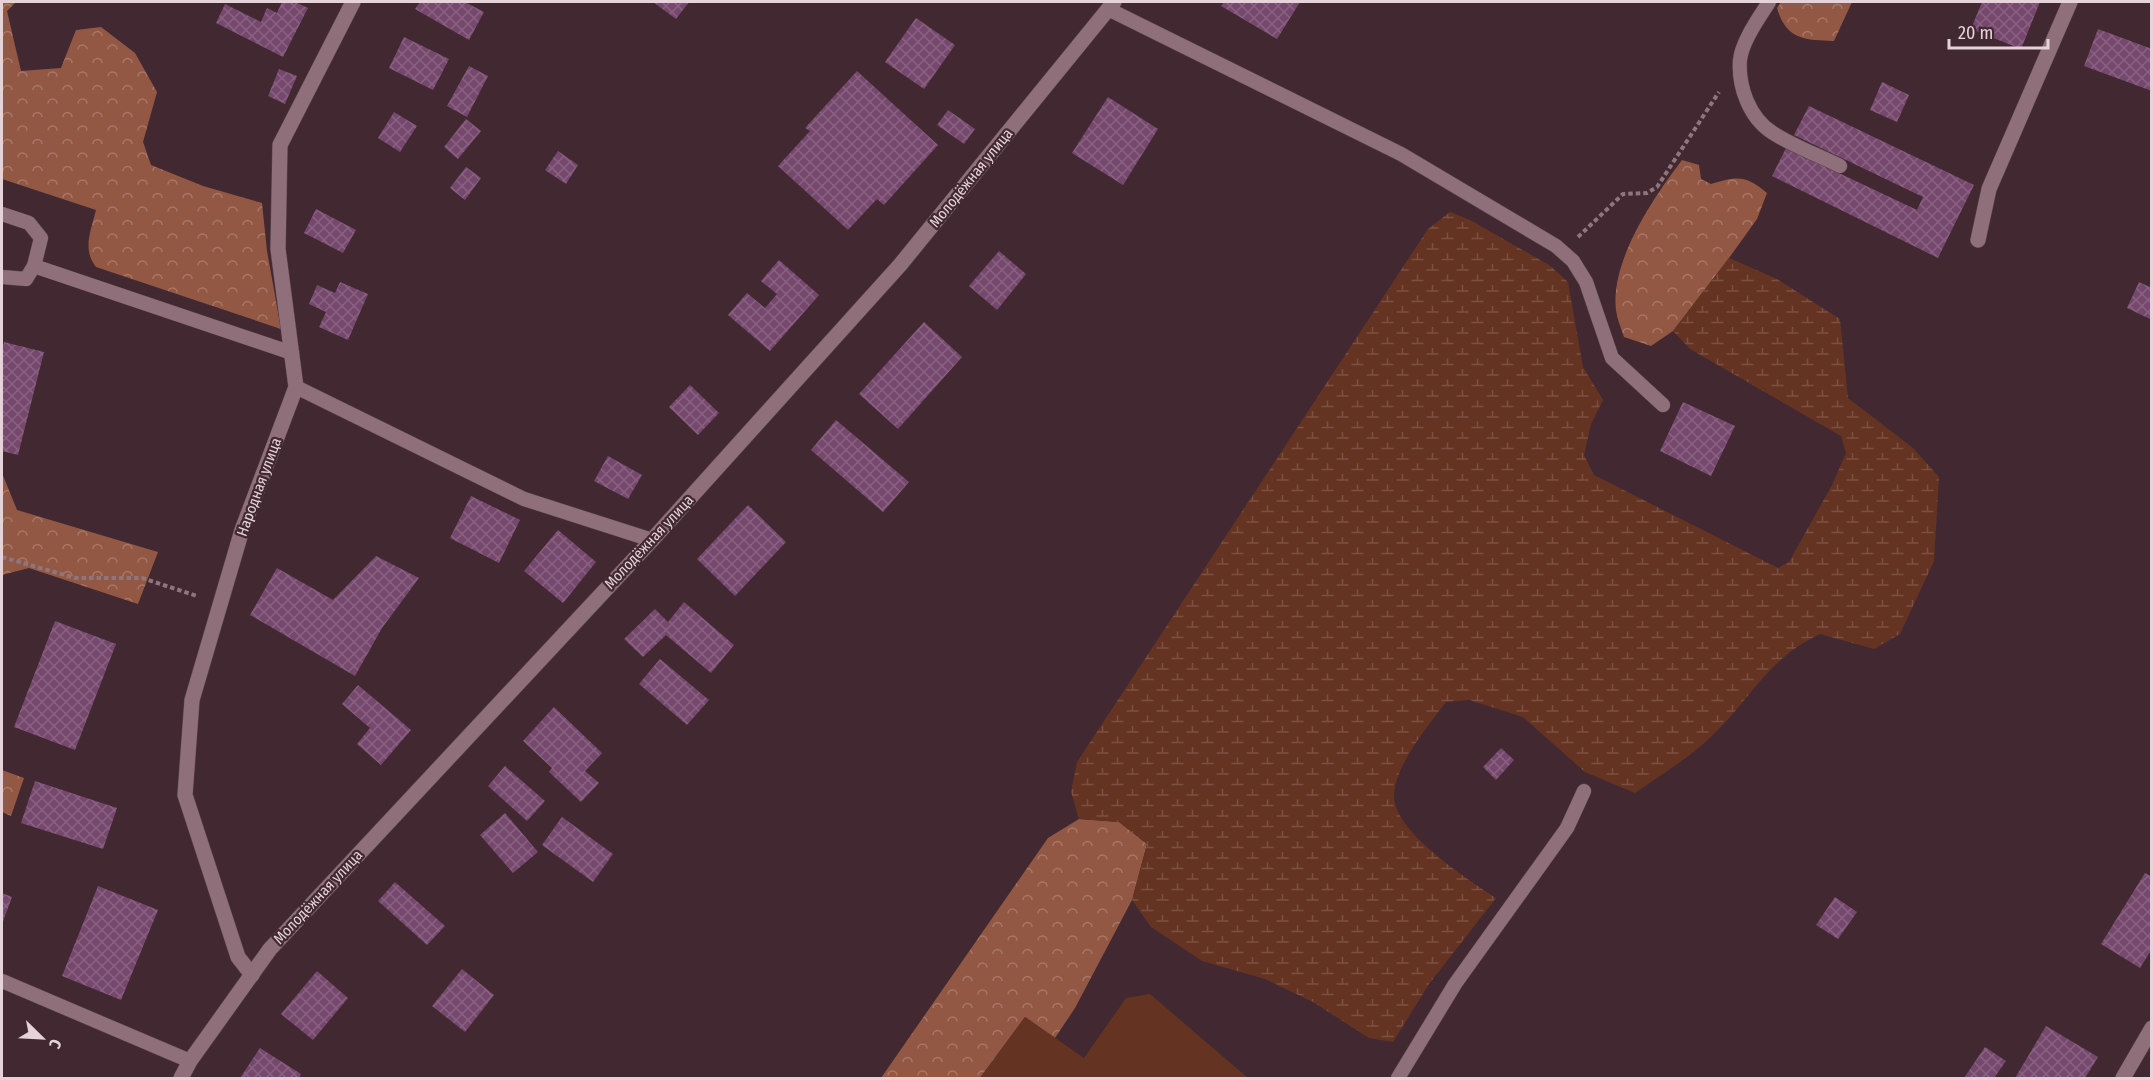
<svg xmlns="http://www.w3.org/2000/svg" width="2153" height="1080" font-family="'Fira Sans Condensed',sans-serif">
	<defs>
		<pattern id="forest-crowns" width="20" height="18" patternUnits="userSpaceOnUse" patternTransform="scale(1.5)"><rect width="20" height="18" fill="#935844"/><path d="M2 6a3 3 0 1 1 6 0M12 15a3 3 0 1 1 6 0" fill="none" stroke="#a77767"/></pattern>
		<pattern id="wetland-marsh" width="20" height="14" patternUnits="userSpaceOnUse" patternTransform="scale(1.5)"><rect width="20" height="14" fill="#653322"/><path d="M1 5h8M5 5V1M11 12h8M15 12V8" fill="none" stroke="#7b5042"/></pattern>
		<pattern id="building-cross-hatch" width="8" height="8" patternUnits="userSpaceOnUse" patternTransform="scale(1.5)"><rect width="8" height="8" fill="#76486e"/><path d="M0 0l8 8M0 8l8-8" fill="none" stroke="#896282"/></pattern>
	</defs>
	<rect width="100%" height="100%" fill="#422831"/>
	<g fill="url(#forest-crowns)">
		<path d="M2,2H16L7,11L21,71L61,68L76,30L101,27L135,53L157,92L143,142L151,165L203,186L262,203L267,251L281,329L96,267C82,249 91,231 96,210L2,179Z"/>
		<path d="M1781,2H1852L1834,41C1805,40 1786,40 1777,8Z"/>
		<path d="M1682,160L1699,165L1701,179L1711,184C1738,176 1745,175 1767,193L1757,219L1729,258L1673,331L1651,346L1624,337C1621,328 1617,319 1616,310C1610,261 1654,197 1682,160Z"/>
		<path d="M2,473L17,510L158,552L138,604L29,568L2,575Z"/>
		<path d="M2,770L24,778L11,816L2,812Z"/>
		<path d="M1079,819L1119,822L1147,844L1132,900L1075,1008L1055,1038L1025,1017L980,1078H881L1048,838Z"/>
	</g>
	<path fill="url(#wetland-marsh)" d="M1450,212L1470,220L1549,265L1568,282L1583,367L1603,400L1591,424L1584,455L1594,475L1778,568L1789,562L1832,485L1846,453L1841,436L1690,349L1673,331L1729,258L1777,279L1840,319L1848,398L1913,448L1939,477L1934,561L1900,634L1874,649L1820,634C1769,658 1754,694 1717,731C1694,755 1662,774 1635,793L1585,772L1523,717L1469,700L1446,702C1428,726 1394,766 1394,797C1395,833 1469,880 1496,898L1429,984L1393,1042L1369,1038L1313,1002L1265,979L1202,961L1151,927L1132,900L1147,844L1119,822L1079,819L1071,792L1077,762L1428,229Z"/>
	<path fill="#653322" d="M1150,994L1248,1078H980L1025,1017L1084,1058L1126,998Z"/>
	<g fill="url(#building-cross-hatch)">
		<path d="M282,2H295L308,8L283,57L216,23L225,4L261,22L267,8L277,13Z"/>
		<path d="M420,2H465L484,12L469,40L415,9Z"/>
		<path d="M653,2H689L676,19Z"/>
		<path d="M1224,2H1300L1277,39L1221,6Z"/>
		<path d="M1982,2H2040L2021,49L1971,29Z"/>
		<path d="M916,18L955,45L924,89L885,62Z"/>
		<path d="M2098,29L2152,49V91L2084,66Z"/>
		<path d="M404,37L449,59L433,90L389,68Z"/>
		<path d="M469,66L488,76L467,117L447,106Z"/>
		<path d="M279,69L297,76L285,104L268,96Z"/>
		<path d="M857,71L938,145L884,205L877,199L848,230L778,166L810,131L805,128Z"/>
		<path d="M1882,82L1909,95L1897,122L1870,110Z"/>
		<path d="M1108,97L1158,129L1123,185L1072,153Z"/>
		<path d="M1809,106L1974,185L1938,258L1772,176L1786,148L1917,210L1923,197L1794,135Z"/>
		<path d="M948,110L975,129L964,144L937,125Z"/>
		<path d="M394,112L417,126L400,152L378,138Z"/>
		<path d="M466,119L481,131L458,159L444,147Z"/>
		<path d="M558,151L578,165L566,184L545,170Z"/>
		<path d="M466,167L481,178L465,200L450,188Z"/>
		<path d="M316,209L356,230L343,253L304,233Z"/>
		<path d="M999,251L1026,274L997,310L969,286Z"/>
		<path d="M779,260L819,295L770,351L728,315L747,293L765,308L777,294L761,281Z"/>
		<path d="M340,282L368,294L348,340L319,327L326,312L309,304L317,285L335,293Z"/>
		<path d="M2139,282L2152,288V320L2127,308Z"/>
		<path d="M924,322L962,357L898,429L859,394Z"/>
		<path d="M4,342L44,352L18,455L2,451V351Z"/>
		<path d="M690,385L719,413L698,435L669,407Z"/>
		<path d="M1683,402L1735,426L1711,476L1660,451Z"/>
		<path d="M836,420L909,482L883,512L811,450Z"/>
		<path d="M608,456L642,475L628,499L594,481Z"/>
		<path d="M471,496L520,520L499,563L450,538Z"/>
		<path d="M748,505L786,542L735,596L697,559Z"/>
		<path d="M558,530L596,562L563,603L524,571Z"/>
		<path d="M376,556L419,578L382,628L355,676L250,615L277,568L333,600Z"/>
		<path d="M684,602L734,645L711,673L666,635L643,657L624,639L655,609L668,622Z"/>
		<path d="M55,621L116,644L75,750L14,727Z"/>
		<path d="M660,659L709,700L687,725L639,684Z"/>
		<path d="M358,685L411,730L381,765L357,744L370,728L342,704Z"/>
		<path d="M554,707L602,753L585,771L599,783L581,802L549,772L552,768L523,741Z"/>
		<path d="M1501,748L1514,760L1496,780L1483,767Z"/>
		<path d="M505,766L545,801L527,821L488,786Z"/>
		<path d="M35,781L117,808L103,849L21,823Z"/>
		<path d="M505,813L538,852L513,873L480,835Z"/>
		<path d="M562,817L613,854L593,882L542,845Z"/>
		<path d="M2145,873L2152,877V949L2140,968L2101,944Z"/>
		<path d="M395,882L445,926L427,945L378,901Z"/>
		<path d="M98,886L158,910L121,1000L62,976Z"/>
		<path d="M2,893L12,897L2,924Z"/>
		<path d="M1835,897L1857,912L1838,939L1816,925Z"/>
		<path d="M462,969L494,995L465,1032L432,1006Z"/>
		<path d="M317,971L348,998L313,1040L281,1014Z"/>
		<path d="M2046,1026L2098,1057L2085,1078H2015Z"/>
		<path d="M1985,1047L2006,1061L1994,1078H1964Z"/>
		<path d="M260,1048L301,1074L299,1078H240Z"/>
	</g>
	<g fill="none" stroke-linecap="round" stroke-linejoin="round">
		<defs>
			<g id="service">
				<path d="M1769,2C1759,18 1742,41 1740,60C1738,86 1749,118 1773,133C1793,146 1818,155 1840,166"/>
				<path d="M1108,9L1401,154L1556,246L1573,261L1586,282L1612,358L1663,405"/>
				<path d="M2,214L29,223L41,238L34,266L26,279L2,277"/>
				<path d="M34,266L292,353"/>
				<path d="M296,387L524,499L652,540"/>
				<path d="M2,981L190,1061"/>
				<path d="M1398,1078L1455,984L1567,828L1584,791"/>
			</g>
			<g id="minor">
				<path d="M1978,240L1989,189L2070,2"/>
				<path d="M252,975L238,957L185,795L192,700L242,530L296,387L278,249L280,145L353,2"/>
				<path d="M181,1078L190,1061L270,949L652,540L900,265L1114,2"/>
				<path d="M2123,1078L2152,1028"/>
			</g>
		</defs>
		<use href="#service" stroke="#5d474f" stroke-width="15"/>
		<use href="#minor" stroke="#5d474f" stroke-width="16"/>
		<g stroke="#8d767e" stroke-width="4" stroke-dasharray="4.5 3" stroke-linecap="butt">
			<path d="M1578,237L1623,194L1647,193L1657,187L1719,92"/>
			<path d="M2,557L75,578H142L197,596"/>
		</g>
		<use href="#service" stroke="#8f707a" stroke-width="14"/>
		<use href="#minor" stroke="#8f707a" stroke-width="15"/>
	</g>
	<g text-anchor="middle" stroke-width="4.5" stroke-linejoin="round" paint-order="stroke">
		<g font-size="15" fill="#e5d3d9" stroke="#422831">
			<text transform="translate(971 178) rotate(-51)" y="5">Молодёжная улица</text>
			<text transform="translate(259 487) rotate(-70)" y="5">Народная улица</text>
			<text transform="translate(649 542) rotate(-47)" y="5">Молодёжная улица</text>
			<text transform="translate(318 897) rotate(-47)" y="5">Молодёжная улица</text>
		</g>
	</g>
	<rect width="2153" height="1080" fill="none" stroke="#e5d3d9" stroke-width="6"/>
	<g transform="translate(42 1038) rotate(114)" stroke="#422831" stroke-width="4.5" paint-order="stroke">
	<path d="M0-4.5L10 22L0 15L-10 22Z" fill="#e5d3d9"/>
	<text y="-9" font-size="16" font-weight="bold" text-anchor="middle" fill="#e5d3d9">С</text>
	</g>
	<path d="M1949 39v9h99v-9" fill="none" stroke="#e5d3d9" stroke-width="3"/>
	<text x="1958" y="39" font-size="18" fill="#e5d3d9" stroke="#422831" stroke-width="4.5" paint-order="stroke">20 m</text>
</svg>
